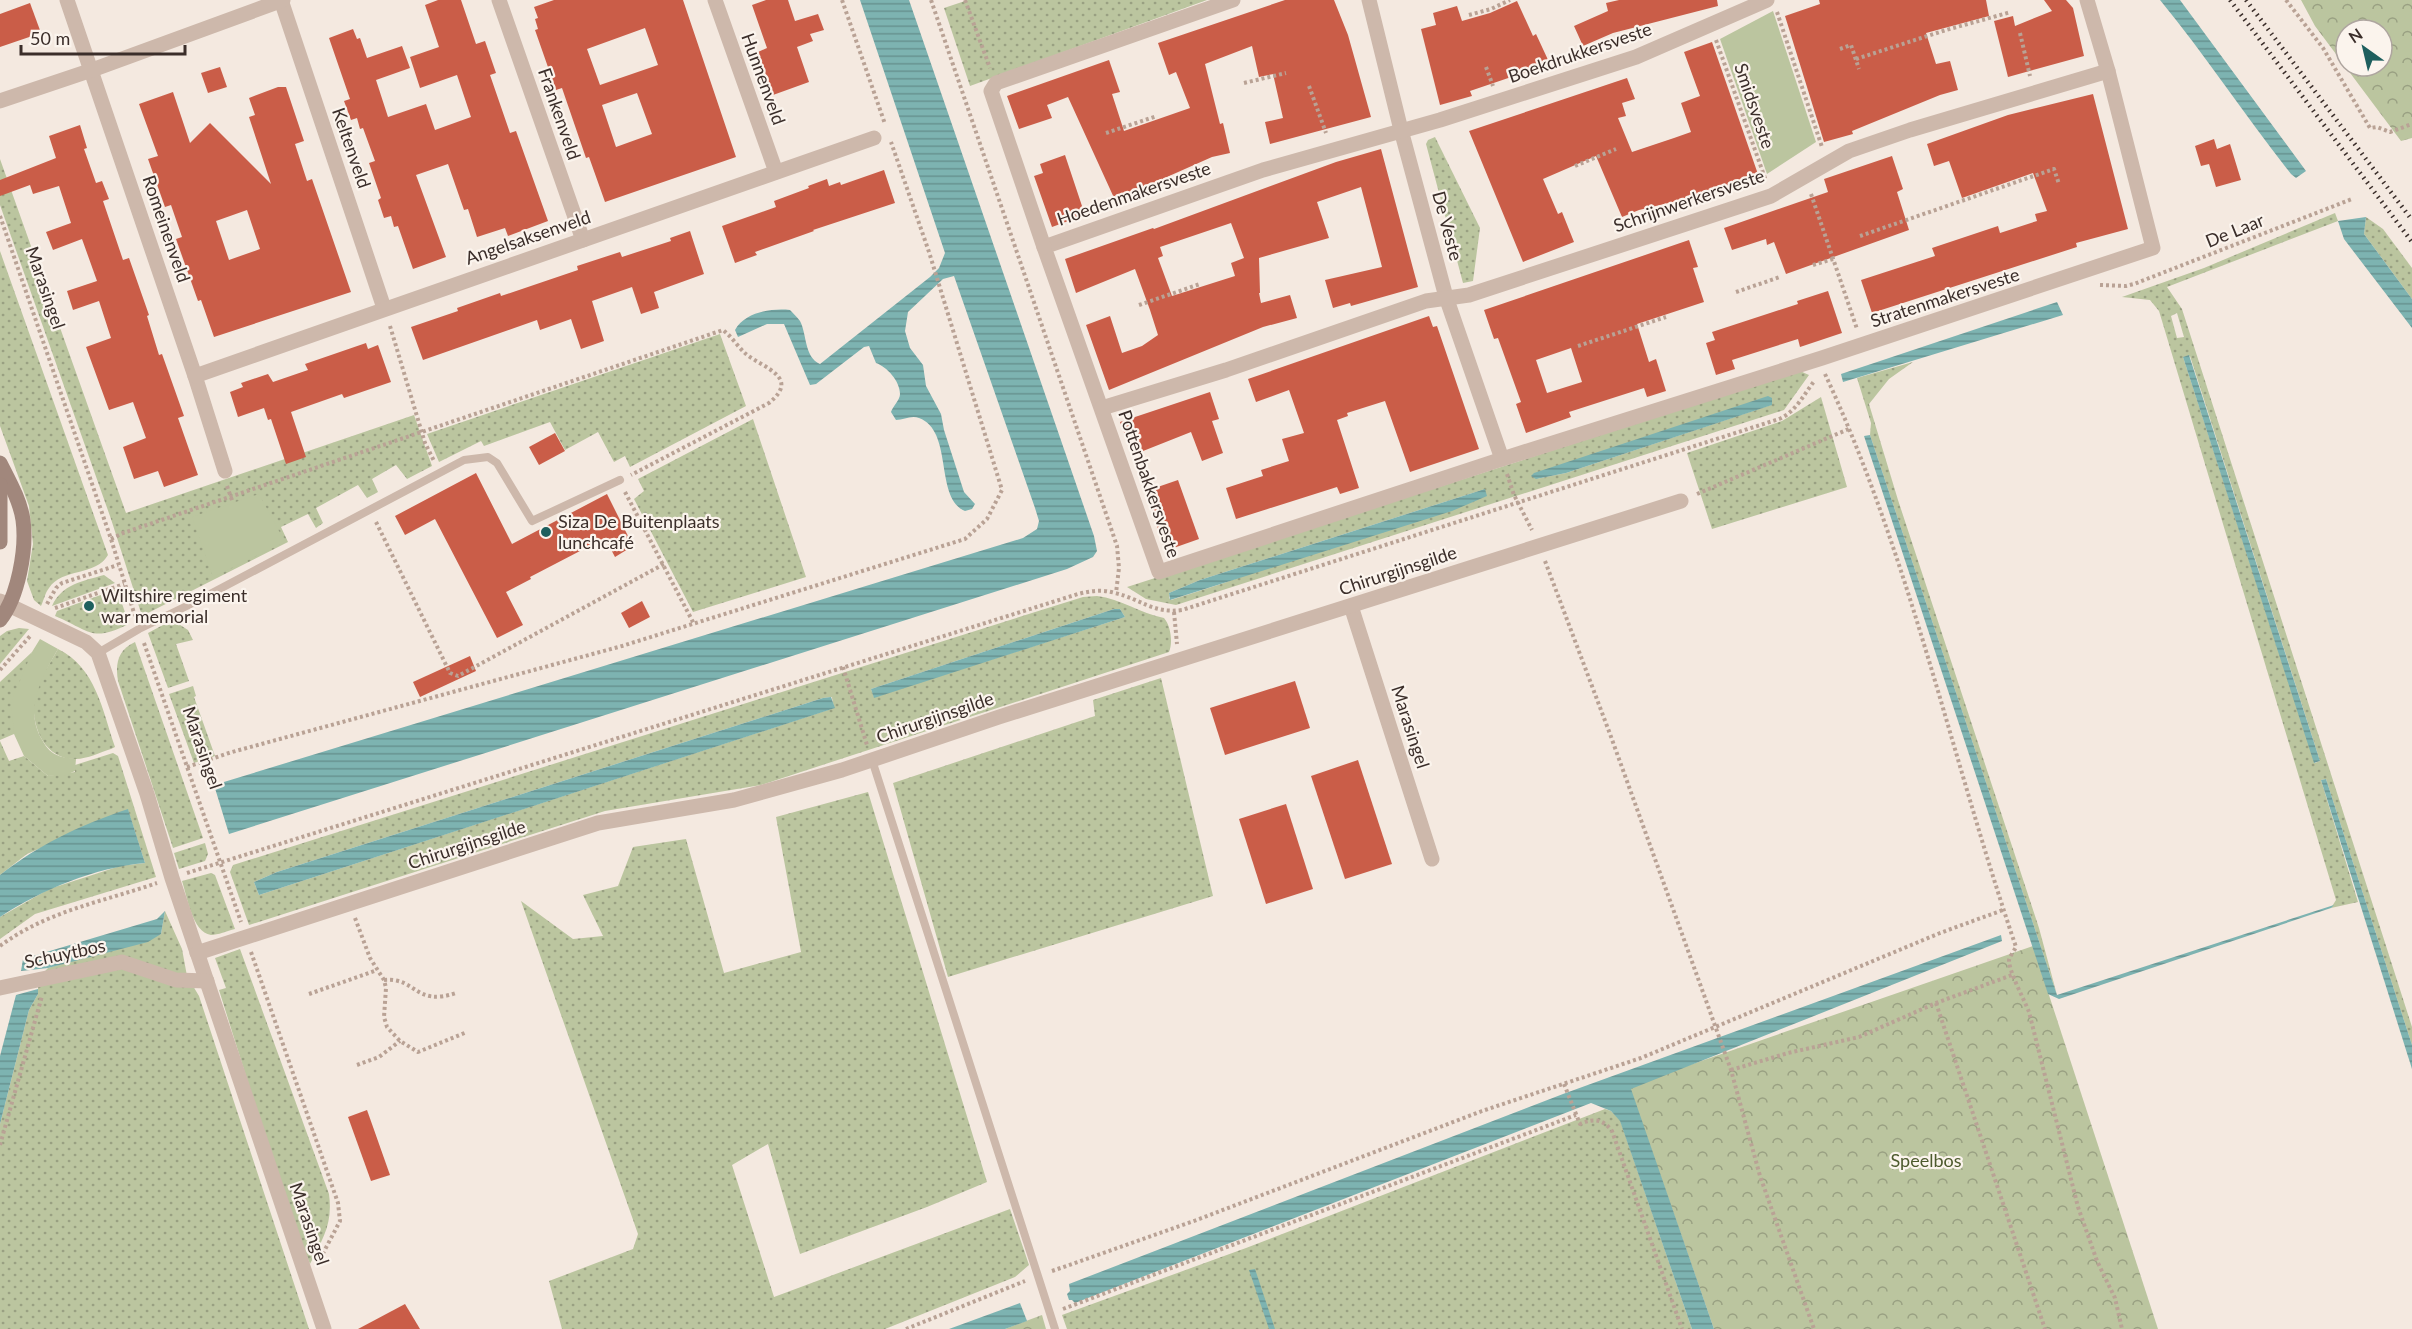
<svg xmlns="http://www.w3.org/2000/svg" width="2412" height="1329" font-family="Lato,sans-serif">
	<defs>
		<pattern id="grass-dots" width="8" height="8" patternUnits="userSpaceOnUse" patternTransform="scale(1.5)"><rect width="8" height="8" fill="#bbc59f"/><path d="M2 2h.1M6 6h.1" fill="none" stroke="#99a082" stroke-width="1.8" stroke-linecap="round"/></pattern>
		<pattern id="forest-crowns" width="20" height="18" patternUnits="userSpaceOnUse" patternTransform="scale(1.5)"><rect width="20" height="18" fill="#bbc59f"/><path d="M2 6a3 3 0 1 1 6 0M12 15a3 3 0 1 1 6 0" fill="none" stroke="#99a082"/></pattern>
		<pattern id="water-rules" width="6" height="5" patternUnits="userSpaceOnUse" patternTransform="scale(1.5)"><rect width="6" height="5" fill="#7db3b1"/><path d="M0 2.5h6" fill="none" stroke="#689290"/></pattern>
	</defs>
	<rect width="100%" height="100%" fill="#f4e9e0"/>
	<g fill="url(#grass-dots)" fill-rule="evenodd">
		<path d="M968,0H1207L970,86L944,8Z"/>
		<path d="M1435,137L1480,228L1473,281L1463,283L1426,144L1428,140Z"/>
		<path d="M0,159L126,513L414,415L432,466L407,479L396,465L372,479L378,492L367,498L358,485L316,508L323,523L316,528L308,514L281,527L288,542L142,616L111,519L0,205Z"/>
		<path d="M2335,213L2338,221L2167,287L2182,309L2412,1027V1045L2326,779L2321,780L2358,902L2331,908L2336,900L2159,311L2150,300L2122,297L2204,268ZM2177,313L2184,337L2177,338L2171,316ZM2190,356L2320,761L2315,763L2183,357Z"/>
		<path d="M2366,217L2383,229L2412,268V299L2364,234Z"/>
		<path d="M0,251L108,555C96,576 62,568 49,588C45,593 44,600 41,606L34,600L27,581L33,544L29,506L0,426Z"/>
		<path d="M720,334L746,406L630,467L625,456L614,462L598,432L565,450L550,422L484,446L481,441L439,462L427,434Z"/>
		<path d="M1913,362L1889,379L1869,404L1898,500L2039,928L2057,995L1870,435L1871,423L1857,378Z"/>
		<path d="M1800,371L1809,375L1784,410L1176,605L1146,599L1127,587ZM1772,398L1771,405L1566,473L1536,479ZM1485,489L1221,584L1171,600L1169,598V593L1200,580Z"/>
		<path d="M1821,397L1847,487L1712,529L1687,453L1782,421Z"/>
		<path d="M753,419L806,577L693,612L634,499L644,491L638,479Z"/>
		<path d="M104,575L115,583L52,606C62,584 83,581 104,575Z"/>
		<path d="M117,589L129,624C91,643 89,630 55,616L57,611Z"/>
		<path d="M1097,596C1121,599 1140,613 1164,618C1171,626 1173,643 1169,652L761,785L605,811L249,925L230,872L233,865L1083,597ZM1114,609H1120L1125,617L874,697L871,689ZM832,697L834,708L259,895L254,882L277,872L823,698Z"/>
		<path d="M177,623L188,630L193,640L176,644L189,681L168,688L148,633L163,625Z"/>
		<path d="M19,628L29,629L0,664V636L7,631Z"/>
		<path d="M135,642L203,838L173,848L118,681C115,663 118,650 135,642Z"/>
		<path d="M58,649C96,668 102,709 115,747L111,749C101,752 87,759 76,759C46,760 32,729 34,703C35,685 49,665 58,649Z"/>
		<path d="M32,652L14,734L0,740V682Z"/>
		<path d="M1161,678L1213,896L948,977L893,783L1095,716L1093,700Z"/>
		<path d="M193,686L196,696L194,697L215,756L194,763L169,694Z"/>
		<path d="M0,741L9,761L24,756L48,776L75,772V765L113,753L118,756L156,877L35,914L0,939V917L49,889L120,866L145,863L128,810L27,854L0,875Z"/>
		<path d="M868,792L987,1182L927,1207L800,1254L768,1144L732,1165L774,1297L1010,1209L1029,1265L1015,1277L885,1329H562L549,1281L633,1249L638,1234L521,901L573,939L603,936L583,895L618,886L633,847L686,839L724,973L801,952L776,817Z"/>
		<path d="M205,843L208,854L205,861L179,869L174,853Z"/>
		<path d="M211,873L215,875L235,929C227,931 218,935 211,935C192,932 187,896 182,881Z"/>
		<path d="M165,911L182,949L187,976L199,996L309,1329H0V1124L29,1010L38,994V979L48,968L161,934Z"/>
		<path d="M240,949L329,1194C333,1224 323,1238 310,1264L287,1207L219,990L226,988L215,958Z"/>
		<path d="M1605,1109L1611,1111L1620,1120L1692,1329H1067L1062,1315L1246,1248Z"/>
	</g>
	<g fill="url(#forest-crowns)" fill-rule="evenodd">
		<path d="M2301,0H2412V138L2401,141L2315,26ZM2346,30H2382V66H2346Z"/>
		<path d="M2033,946L2158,1329H1714L1629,1086Z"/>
		<path d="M1042,1315L1046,1329H1005Z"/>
	</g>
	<g fill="#bbc59f">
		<path d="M1773,11L1816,142L1767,174L1720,39Z"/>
		<path d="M259,494L285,542L213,577L192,517Z"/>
		<path d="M40,639L58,649C43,675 24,708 41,738C45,745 49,752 57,755C62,758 70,758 76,759L75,771L66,775L48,776L24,756L14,734L11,702L32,652Z"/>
	</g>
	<g fill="url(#water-rules)">
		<path d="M860,0H909L1094,536L1097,551L1093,557L1067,569L229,834L214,785L1023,538L1037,529L1039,521L1035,508L954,276L943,279L908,312L905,331L910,348L923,365L926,386L941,414L944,430L964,492L975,504L972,509L965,511C934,498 954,431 919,418C911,415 904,420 896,420L891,412C893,406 900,400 900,394C900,381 887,367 876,363L869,346L864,347L816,384L810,385L784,324H767L738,337L735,330C745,312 772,308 790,310C793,313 797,317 800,321C807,334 804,357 820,364L930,277L939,268L945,253Z"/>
		<path d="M2160,0H2180L2306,171L2296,178L2291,174C2246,117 2206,56 2160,0Z"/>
		<path d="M2366,217L2364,234L2412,299V328L2344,239L2338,221Z"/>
		<path d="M2057,302L2063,315L1843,382L1841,374Z"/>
		<path d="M2189,355L2320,761L2314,763L2183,357Z"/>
		<path d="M1768,396L1772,398V405L1566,473L1536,479L1531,476L1534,473Z"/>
		<path d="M1870,435L2057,995L2334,905L2331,908L2059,999L2048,994L1864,436Z"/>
		<path d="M1485,489L1487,496L1452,511L1170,600L1169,593L1200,580Z"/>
		<path d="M1114,609H1120L1125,617L874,698L871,689Z"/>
		<path d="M831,697L835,708L259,895L254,882L277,872L823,698Z"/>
		<path d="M2326,779L2412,1045V1069L2321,780Z"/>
		<path d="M128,809L145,863C94,868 43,889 0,917V875C40,844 80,825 128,809Z"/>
		<path d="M165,911L161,934L148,942L48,968L21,971L23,959L157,919Z"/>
		<path d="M2001,935L2002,941L1631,1089L1714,1329H1692L1620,1121L1611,1111L1591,1103L1075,1303L1072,1300H1069L1067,1294L1070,1291L1069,1284L1563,1094Z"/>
		<path d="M38,989V994L29,1010L0,1124V1056L16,995Z"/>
		<path d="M1255,1269L1275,1329H1269L1249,1270Z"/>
		<path d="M1020,1303L1027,1321L1005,1329H949Z"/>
	</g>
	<g fill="#ca5d48" fill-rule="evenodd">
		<path d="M438,0H461L476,44L485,41L496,73L490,75L510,133L516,131L548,221L508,236L505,228L477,237L468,209L464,210L448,164L416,175L446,257L413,269L398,226L394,227L391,216L384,218L378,200L381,198L369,163L375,161L363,128L360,129L357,118L351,120L344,101L350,99L329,38L353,29L357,39L360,38L367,58L402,46L410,68L376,80L388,117L426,104L435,130L471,117L457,75L420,88L410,57L439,47L425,5Z"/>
		<path d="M554,0H683L736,157L605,202L589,157L586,158L562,88L556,90L535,30L538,29L535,19L538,18L534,7ZM645,28L658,65L600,85L587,49ZM637,93L652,134L616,147L602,105Z"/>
		<path d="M766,0H788L795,21L818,14L824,30L810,34L813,41L797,47L809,82L773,95L758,52L767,48L752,5Z"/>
		<path d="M1285,0H1334L1348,35L1371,117L1270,144L1265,122L1283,118L1273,74L1259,77L1252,46L1205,64L1220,124L1223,123L1230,153L1212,157L1115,200L1068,97L1047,105L1052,118L1019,129L1007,96L1109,60L1120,92L1112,94L1124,131L1190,108L1176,72L1169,75L1158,43Z"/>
		<path d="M1619,0H1717L1718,6L1613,33L1583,46L1574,26L1608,11L1606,3Z"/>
		<path d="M1819,0H1986L1989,16L1926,33L1936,64L1950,61L1958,90L1940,95L1852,131L1853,134L1824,142L1785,16L1820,4Z"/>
		<path d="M2044,0H2066L2073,8L2084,56L2008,77L1994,21L2013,16L2015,26L2052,11Z"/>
		<path d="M1517,1L1533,36L1536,34L1549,62L1529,71L1470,91L1472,96L1440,105L1421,29L1436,25L1433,13L1457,6L1462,21L1490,13Z"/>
		<path d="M30,3L41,33L0,47V14Z"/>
		<path d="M1712,42L1760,180L1732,190L1731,188L1639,210L1622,217L1596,156L1543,179L1558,214L1562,212L1574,242L1523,262L1469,131L1627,78L1635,99L1622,103L1626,116L1618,118L1632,152L1674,138L1691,132L1681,103L1700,96L1684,52Z"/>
		<path d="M220,67L227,87L208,93L201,73Z"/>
		<path d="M278,87H286L304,141L295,144L307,181L312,179L351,292L214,337L201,300L198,301L176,239L182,237L171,205L165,207L148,159L158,156L139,104L173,92L190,143L210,123L271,184L249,117L255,115L249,98ZM247,210L260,249L229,260L216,221Z"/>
		<path d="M2093,94L2128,229L2076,243L2077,247L1872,313L1861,280L1935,256L1932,248L1998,226L2000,233L2037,221L2035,214L2047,211L2033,173L1962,198L1949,161L1934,166L1927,144L2008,115Z"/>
		<path d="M80,125L87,148L84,149L96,183L102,181L109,199L103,201L123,260L129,258L149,315L147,316L159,355L162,354L184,416L178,418L198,475L164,487L158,471L134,479L123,447L146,438L133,402L109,410L86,347L111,338L99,301L73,310L67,291L97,281L82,239L53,250L46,232L71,223L59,186L33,194L30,185L0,196V180L56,158L49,136Z"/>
		<path d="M2214,139L2217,149L2230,144L2241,180L2216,187L2209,164L2201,166L2195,146Z"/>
		<path d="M1381,149L1418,287L1351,306L1350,303L1333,308L1325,280L1382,267L1361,187L1317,202L1329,238L1259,258L1260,293H1259L1261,303L1290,295L1297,318L1263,327L1109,390L1086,325L1110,316L1122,353L1142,346L1158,335L1150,310L1135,269L1076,293L1065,259L1153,228L1154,229L1336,162ZM1231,223L1244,258L1231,263L1235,276L1172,296L1158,258L1163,256L1160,247Z"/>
		<path d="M1065,155L1085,215L1052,227L1034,176L1043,173L1040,164Z"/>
		<path d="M1892,156L1903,189L1897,192L1909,230L1786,274L1774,242L1767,245L1766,239L1732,250L1724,228L1828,192L1824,179Z"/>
		<path d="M884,170L895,203L813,230L814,231L755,252L757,255L735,263L722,226L776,207L774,201L809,188L808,186L827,179L829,186L840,182L841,185Z"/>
		<path d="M690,231L704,274L654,292L659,308L641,314L632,287L592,301L604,341L581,349L571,319L540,330L537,320L423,360L411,327L458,311L457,308L500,293L501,296L578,270L577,266L620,252L622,257L671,241L670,238Z"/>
		<path d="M1689,240L1698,267L1693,268L1704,302L1637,324L1649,362L1656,359L1666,391L1647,397L1644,388L1569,412L1571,417L1526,433L1516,404L1521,402L1498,338L1494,339L1484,310ZM1571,348L1582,382L1547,393L1536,360Z"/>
		<path d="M1828,291L1842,333L1800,347L1798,339L1732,360L1735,369L1716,375L1706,343L1715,340L1712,332L1798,304L1797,301Z"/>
		<path d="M1429,316L1433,327L1437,326L1479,449L1410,472L1385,401L1347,413L1348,416L1337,420L1359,488L1340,494L1337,487L1236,519L1226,488L1263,476L1261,470L1289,461L1282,439L1304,433L1289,390L1256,402L1248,379Z"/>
		<path d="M366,343L368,349L378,345L391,382L344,398L342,394L291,412L306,457L286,464L271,419L268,420L264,408L238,417L230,392L243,387L241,383L268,374L273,382L308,370L305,364Z"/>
		<path d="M1210,392L1219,419L1212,421L1223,453L1202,461L1191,432L1133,455L1120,422Z"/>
		<path d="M555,433L565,451L539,465L529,447Z"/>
		<path d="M476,473L512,544L607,494L633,546L615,557L605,538L530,577L531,579L506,592L523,625L497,638L435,519L405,535L395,516Z"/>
		<path d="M1178,480L1199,539L1165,551L1146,491Z"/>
		<path d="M642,601L650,617L629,628L621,613Z"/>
		<path d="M470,656L476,671L420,697L413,682Z"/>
		<path d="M1295,681L1310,728L1225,755L1210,708Z"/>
		<path d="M1358,760L1392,864L1345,879L1311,776Z"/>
		<path d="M1286,804L1313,889L1266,904L1239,819Z"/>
		<path d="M367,1110L390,1175L371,1181L348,1117Z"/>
		<path d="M405,1304L420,1329H358Z"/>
	</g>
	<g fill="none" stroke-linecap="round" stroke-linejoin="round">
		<g stroke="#b9a295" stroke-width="4" stroke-dasharray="3 3" stroke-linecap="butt">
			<path d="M842,0L885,124"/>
			<path d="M931,0L1117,546L1119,568L1116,593"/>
			<path d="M965,0L990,68"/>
			<path d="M2286,0L2323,48L2370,128L2377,127L2390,132L2412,124"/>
			<path d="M1777,12L1822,147"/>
			<path d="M1469,15L1491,9L1510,0"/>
			<path d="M2020,33L2030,76"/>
			<path d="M1716,40L1766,181"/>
			<path d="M1840,49L1851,45L1859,69"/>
			<path d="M1856,59L1946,30L2011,12"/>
			<path d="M1486,67L1493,86"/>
			<path d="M1244,83L1286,73"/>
			<path d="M1309,86L1326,133"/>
			<path d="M1106,133L1157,116"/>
			<path d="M1575,166L1616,149"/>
			<path d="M1811,194L1857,329"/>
			<path d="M0,216L111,539L135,616"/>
			<path d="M1860,236L2054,169L2059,184"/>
			<path d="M1813,265L1833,259"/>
			<path d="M2100,285L2126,286L2134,284L2352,199"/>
			<path d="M1736,292L1780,277"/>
			<path d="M1139,305L1200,284"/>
			<path d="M390,326L425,443L434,461"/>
			<path d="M1578,346L1666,317"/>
			<path d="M1825,374C1910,557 1951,756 2016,947C2014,951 2010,956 2009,960C2009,972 2024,999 2029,1012L2078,1207L2097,1261L2115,1298L2122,1329"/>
			<path d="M1507,474L1514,495L1532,530"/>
			<path d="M227,486L233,503"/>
			<path d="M625,492L694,624"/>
			<path d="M1697,494L1851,428"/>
			<path d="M376,522L450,673L458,676L664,564"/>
			<path d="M111,539L123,533L723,330C732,337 738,347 746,354C763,368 801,377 769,403L631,475"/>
			<path d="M1545,561L1610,734L1731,1070L1760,1176L1814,1329"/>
			<path d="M47,604L56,588L62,583L118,565"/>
			<path d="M55,608L124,584"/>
			<path d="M1174,612L1177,644"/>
			<path d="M144,643L241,922"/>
			<path d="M843,667L867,745"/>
			<path d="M0,670L31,635"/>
			<path d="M187,767L232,752L622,646L965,539L987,519L1002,490L929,252L891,142"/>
			<path d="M187,873L1078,594C1090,591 1102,589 1115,593C1141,599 1153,614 1182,610L1779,419C1796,412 1804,394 1815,380"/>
			<path d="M355,918L370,958L384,980L386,988L384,1017L387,1027L400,1041L418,1052L467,1032"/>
			<path d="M0,946C47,911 102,902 157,883"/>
			<path d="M251,952L338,1203L340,1221L319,1261"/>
			<path d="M384,980C417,977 414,1007 456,993"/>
			<path d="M309,994L377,970"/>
			<path d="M1936,1003L2045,1329"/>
			<path d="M357,1065L379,1057L400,1041"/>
			<path d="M1731,1070L1788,1053L1859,1037L1936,1003L2012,975"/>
			<path d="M1564,1084L1580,1124C1594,1118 1603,1119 1612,1131L1682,1329"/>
			<path d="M0,1145L42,996"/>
			<path d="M1052,1271L1194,1221L1482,1111L1641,1058L1940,933L2003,910"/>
			<path d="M1063,1309L1576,1115"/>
			<path d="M906,1329L1025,1281"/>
		</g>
		<g stroke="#cdb8ab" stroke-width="8">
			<path d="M98,653L139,629L195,602L464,460L488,457L497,463L532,521L620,480"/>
			<path d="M872,760L1055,1329"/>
		</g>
		<g stroke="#cdb8ab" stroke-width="15">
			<path d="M67,0L195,376L225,471"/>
			<path d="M281,0L384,308"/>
			<path d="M499,0L583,240"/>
			<path d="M715,0L776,172"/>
			<path d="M1369,0L1401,130L1446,297L1502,459"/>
			<path d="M1767,0L1636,57L1440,120L1263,170L1044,247L1159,572L1502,459L1822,358L2153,248L2108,71L2087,0"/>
			<path d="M0,101L92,70L283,0"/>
			<path d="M1044,247L991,91L996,83L1233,0"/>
			<path d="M195,376L874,138"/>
			<path d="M1102,408L1226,370L1426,301L1469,295L1771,196L1849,151L1910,130L2108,71"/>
			<path d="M0,601L86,642L98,653L147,794L172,878L324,1329"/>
			<path d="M1351,606L1432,859"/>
			<path d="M197,953L598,823L734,800L842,770L999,717L1681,501"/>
			<path d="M0,988L122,962L176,980L207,981"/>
		</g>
		<g stroke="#a1877c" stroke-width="15">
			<path d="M0,463C9,481 20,500 23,520C27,549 18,597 0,620"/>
			<path d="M0,485V542"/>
		</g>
		<g stroke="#3b2e2a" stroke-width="4.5" stroke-dasharray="1.5 4.5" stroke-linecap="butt">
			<path d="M2230,0L2412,242"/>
			<path d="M2246,0L2412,220"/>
		</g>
	</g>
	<g fill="#1e5f5e" stroke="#fbf4ed" stroke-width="2">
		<circle cx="546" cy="532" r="6"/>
		<circle cx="89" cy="606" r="6"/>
	</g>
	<g text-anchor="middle" stroke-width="4.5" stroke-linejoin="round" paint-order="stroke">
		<g font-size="18" fill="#3b2e2a" stroke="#fbf4ed">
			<text transform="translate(1580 53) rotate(-19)" y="6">Boekdrukkersveste</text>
			<text transform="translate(763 79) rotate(70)" y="6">Hunnenveld</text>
			<text transform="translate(1754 106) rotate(71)" y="6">Smidsveste</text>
			<text transform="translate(559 114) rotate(71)" y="6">Frankenveld</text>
			<text transform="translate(351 148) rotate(71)" y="6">Keltenveld</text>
			<text transform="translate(1134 194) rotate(-19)" y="6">Hoedenmakersveste</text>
			<text transform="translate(1689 201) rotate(-19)" y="6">Schrijnwerkersveste</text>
			<text transform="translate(1447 226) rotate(75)" y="6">De Veste</text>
			<text transform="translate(166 229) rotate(71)" y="6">Romeinenveld</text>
			<text transform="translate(2235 231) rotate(-22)" y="6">De Laar</text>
			<text transform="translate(528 238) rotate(-19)" y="6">Angelsaksenveld</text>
			<text transform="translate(45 288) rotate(71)" y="6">Marasingel</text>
			<text transform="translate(1945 298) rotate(-18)" y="6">Stratenmakersveste</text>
			<text transform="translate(1149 484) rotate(71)" y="6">Pottenbakkersveste</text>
			<text transform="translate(1398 571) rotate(-18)" y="6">Chirurgijnsgilde</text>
			<text transform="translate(935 718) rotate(-19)" y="6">Chirurgijnsgilde</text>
			<text transform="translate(1410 727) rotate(72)" y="6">Marasingel</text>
			<text transform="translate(202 748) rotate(71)" y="6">Marasingel</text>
			<text transform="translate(467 845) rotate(-18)" y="6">Chirurgijnsgilde</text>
			<text transform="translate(65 954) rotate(-12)" y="6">Schuytbos</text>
			<text transform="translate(309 1224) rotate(71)" y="6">Marasingel</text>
		</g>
		<g font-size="18" fill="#3b2e2a" stroke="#fbf4ed" text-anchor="start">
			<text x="558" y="528">Siza De Buitenplaats<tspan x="558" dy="21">lunchcafé</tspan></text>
			<text x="101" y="602">Wiltshire regiment<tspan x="101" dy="21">war memorial</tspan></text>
		</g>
		<g font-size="18" fill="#4d5a2d" stroke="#fbf4ed">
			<text x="1926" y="1167">Speelbos</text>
		</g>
	</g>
	<g transform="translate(2364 48) rotate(326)"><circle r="28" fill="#fbf4ed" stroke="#aea59f" stroke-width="1.5"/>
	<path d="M0-4.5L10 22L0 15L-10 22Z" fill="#1e5f5e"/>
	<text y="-9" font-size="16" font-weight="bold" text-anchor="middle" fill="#3b2e2a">N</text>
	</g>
	<path d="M21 45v9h164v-9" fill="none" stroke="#3b2e2a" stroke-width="3"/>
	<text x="30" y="45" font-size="18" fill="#3b2e2a" stroke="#fbf4ed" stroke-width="4.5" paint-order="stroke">50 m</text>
</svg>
